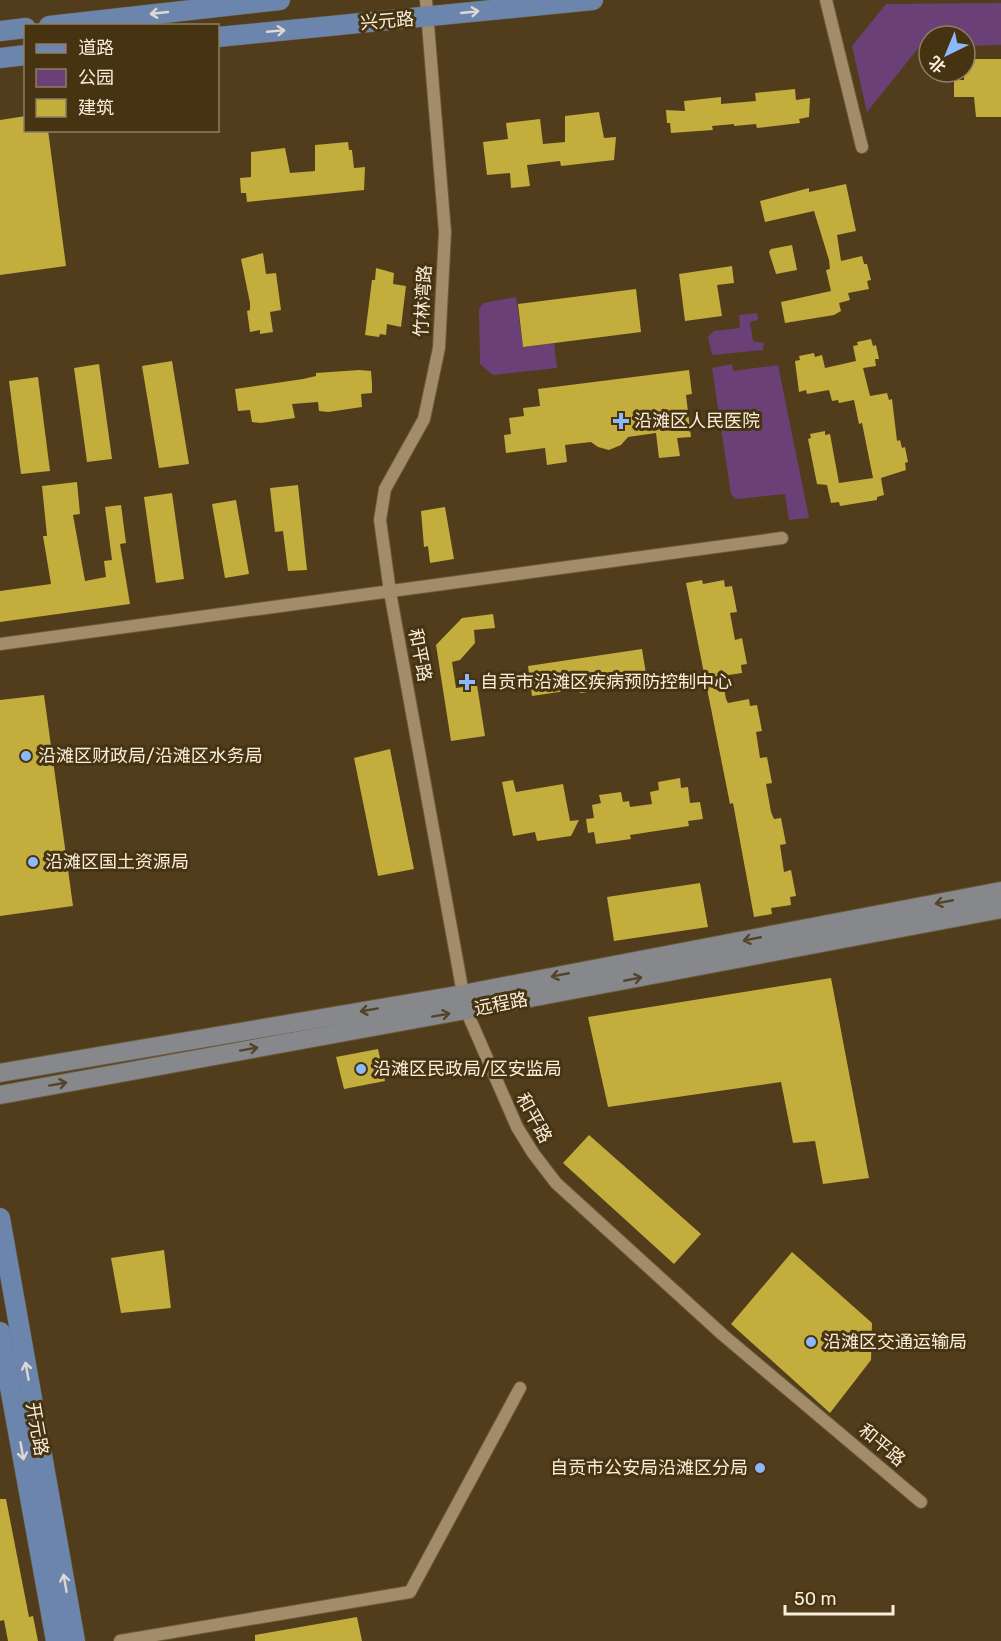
<svg xmlns="http://www.w3.org/2000/svg" width="1001" height="1641" font-family="Rubik,'Noto Sans SC',sans-serif">
	<rect width="100%" height="100%" fill="#513d1c"/>
	<g fill="#6a4076">
		<path d="M1001,3V45L965,46V36H929V46H920L867,112L852,46L886,4Z"/>
		<path d="M516,297L523,347L554,343L557,368L493,375L480,364L479,309L483,303Z"/>
		<path d="M757,313L758,320L750,322L753,341L764,343L763,350L712,355L708,337L714,331L740,328L739,315Z"/>
		<path d="M732,364L733,371L778,365L809,518L789,520L785,494L736,499L731,494L712,368Z"/>
	</g>
	<g fill="#c2ad3d">
		<path d="M965,59H1001V117H976L974,97H954V80H964Z"/>
		<path d="M795,89L796,100L810,98L809,117L799,119L800,123L757,128L756,124L734,126V124L712,126L713,130L671,133L670,123H667L666,110L685,111L684,101L721,97V104L756,101L755,93Z"/>
		<path d="M599,112L604,138L616,137L614,160L561,166L560,161L527,165L530,186L511,188L510,173L487,175L483,142L508,139L506,123L540,119L543,144L565,142V116Z"/>
		<path d="M26,116V130H48L66,266L0,275V120Z"/>
		<path d="M348,142L349,150H352L354,168L365,167L364,190L247,202L246,193H241L240,178L251,177V152L285,148L290,173L315,171V145Z"/>
		<path d="M846,184L856,231L837,235L841,261L862,256L864,264H867L871,280L867,281L869,289L848,293L850,300L839,303L841,311L834,315L785,323L781,302L831,291L826,270L830,269L829,260L814,211L765,222L760,201L809,188V192Z"/>
		<path d="M792,245L797,270L776,274L769,252L771,249Z"/>
		<path d="M263,253L266,274L276,273L281,310L270,312L273,332L260,334V330L250,332L247,311L250,310V303L241,259Z"/>
		<path d="M732,266L734,283L717,285L722,316L685,321L679,274Z"/>
		<path d="M376,268L394,273L393,284L406,286L401,327L387,324L386,335L380,334L379,337L365,335L372,280H375Z"/>
		<path d="M636,289L641,332L523,347L518,304Z"/>
		<path d="M871,339L873,346L876,345L879,359H875L876,366L863,368L870,396L887,393L889,400L892,399L897,441L900,440L902,448L905,447L908,462L905,463L906,470L881,478L884,495L877,497V500L840,506L839,502L831,503L827,485L817,484L808,439L811,438L810,434L825,431V435L830,434L839,483L873,478L862,423L859,424L854,400L839,403L838,400L832,401L829,390L807,394L806,390L799,392L795,361L800,360L799,356L814,353L815,357L822,355L825,368L856,361L853,346L858,345L857,342Z"/>
		<path d="M172,361L189,464L159,468L142,366Z"/>
		<path d="M99,364L112,459L87,462L74,368Z"/>
		<path d="M359,370L371,371L372,384V393L361,394L362,407L328,412L319,411L318,402L292,404L295,418L261,423L252,422L250,410L238,411L235,389L303,379L316,376V373Z"/>
		<path d="M689,370L692,394L686,395L691,437L677,438L680,456L659,458L656,433L628,437L621,445L609,450L598,447L591,442L565,445L567,462L547,465L545,448L506,453L504,435L511,434L509,418L524,416L523,408L540,406L538,389Z"/>
		<path d="M38,377L50,471L21,474L9,381Z"/>
		<path d="M77,482L80,514L73,515L85,581L106,577L104,561L112,560L105,507L121,505L126,543L120,544L130,604L0,622V591L51,584L43,536H47L42,486Z"/>
		<path d="M298,485L307,570L288,571L283,531L275,532L270,488Z"/>
		<path d="M172,493L184,579L156,583L144,497Z"/>
		<path d="M236,500L249,574L225,578L212,504Z"/>
		<path d="M445,507L454,559L430,563L428,546L424,547L421,511Z"/>
		<path d="M702,580L703,584L724,580L725,587L732,586L737,612L730,613L735,640L742,638L747,664L741,665L742,673L722,676L726,699L728,703L749,699L750,706L757,705L762,731L756,732L760,758L767,757L772,783L766,784L771,812L774,819L781,818L786,844L780,845L784,872L791,870L796,896L790,897L791,905L771,908L772,914L754,917L733,803L730,804L686,583Z"/>
		<path d="M493,614L495,628L474,630L475,643L460,660L452,662L456,688L477,685L485,736L451,741L436,645L462,618Z"/>
		<path d="M642,649L647,680L594,688L595,691L580,693L579,689L532,696L528,666Z"/>
		<path d="M44,695L73,906L0,916V700Z"/>
		<path d="M390,749L414,869L378,876L354,758Z"/>
		<path d="M680,778L681,788L688,787L690,803L700,802L703,819L688,821L689,826L630,835L631,839L596,844L594,832L588,833L586,819L594,818L592,805L601,803L599,795L621,792L623,802L629,801L630,807L652,804L650,792L659,790L658,782Z"/>
		<path d="M513,780L516,792L563,784L570,821L579,820L571,836L537,841L535,832L513,836L502,782Z"/>
		<path d="M700,883L708,927L614,941L607,897Z"/>
		<path d="M831,978L869,1178L823,1184L815,1141L793,1143L781,1082L608,1107L588,1017Z"/>
		<path d="M378,1049L385,1081L344,1089L336,1057Z"/>
		<path d="M589,1135L701,1234L674,1264L563,1163Z"/>
		<path d="M164,1250L171,1308L121,1313L111,1258Z"/>
		<path d="M792,1252L872,1323L871,1360L830,1413L731,1324Z"/>
		<path d="M0,1499H6L29,1617L33,1616L38,1641H8L4,1620L0,1621Z"/>
		<path d="M357,1617L362,1641H255V1635Z"/>
	</g>
	<g fill="none" stroke-linecap="round" stroke-linejoin="round">
		<defs>
			<g id="street">
				<path d="M426,0L445,232L439,348L424,419L385,489L380,520L390,592L466,1010L517,1127L533,1153L556,1183L723,1335L921,1502"/>
				<path d="M826,0L862,147"/>
				<path d="M0,644L782,538"/>
				<path d="M120,1641L410,1592L520,1388"/>
			</g>
			<g id="secondary">
				<path d="M0,1073L463,994L1001,891"/>
				<path d="M0,1095L466,1010L1001,909"/>
			</g>
			<g id="primary">
				<path d="M49,26L280,0"/>
				<path d="M0,31L26,28"/>
				<path d="M218,37L593,0"/>
				<path d="M0,58L26,55"/>
				<path d="M0,1218L75,1641"/>
				<path d="M0,1332L56,1641"/>
			</g>
		</defs>
		<use href="#street" stroke="#69593a" stroke-width="14"/>
		<use href="#secondary" stroke="#69593a" stroke-width="20"/>
		<use href="#primary" stroke="#69593a" stroke-width="21"/>
		<use href="#street" stroke="#a38c69" stroke-width="12"/>
		<use href="#secondary" stroke="#87888b" stroke-width="18"/>
		<use href="#primary" stroke="#6b85ac" stroke-width="20"/>
	</g>
	<defs><path id="oneway-shaft" d="M-6 0H5M1.5-3L5.5 0L1.5 3" fill="none" stroke-width="1.6" stroke-linecap="round" stroke-linejoin="round" transform="scale(1.5)"/></defs>
	<g stroke="#ddd9d2">
		<use href="#oneway-shaft" transform="translate(470 12) rotate(-6)"/>
		<use href="#oneway-shaft" transform="translate(159 13) rotate(174)"/>
		<use href="#oneway-shaft" transform="translate(276 31) rotate(-5)"/>
		<use href="#oneway-shaft" transform="translate(27 1371) rotate(-100)"/>
		<use href="#oneway-shaft" transform="translate(22 1451) rotate(80)"/>
		<use href="#oneway-shaft" transform="translate(65 1583) rotate(-100)"/>
	</g>
	<g stroke="#534429">
		<use href="#oneway-shaft" transform="translate(944 902) rotate(169)"/>
		<use href="#oneway-shaft" transform="translate(752 939) rotate(169)"/>
		<use href="#oneway-shaft" transform="translate(560 975) rotate(169)"/>
		<use href="#oneway-shaft" transform="translate(633 979) rotate(-11)"/>
		<use href="#oneway-shaft" transform="translate(369 1010) rotate(170)"/>
		<use href="#oneway-shaft" transform="translate(441 1015) rotate(-10)"/>
		<use href="#oneway-shaft" transform="translate(249 1049) rotate(-10)"/>
		<use href="#oneway-shaft" transform="translate(58 1084) rotate(-10)"/>
	</g>
	<g fill="#8cb9fc" stroke="#463311" stroke-width="2">
		<path d="M618 412h6v6h6v6h-6v6h-6v-6h-6v-6h6z"/>
		<path d="M464 673h6v6h6v6h-6v6h-6v-6h-6v-6h6z"/>
		<circle cx="26" cy="756" r="6"/>
		<circle cx="33" cy="862" r="6"/>
		<circle cx="361" cy="1069" r="6"/>
		<circle cx="811" cy="1342" r="6"/>
		<circle cx="760" cy="1468" r="6"/>
	</g>
	<g text-anchor="middle" stroke-width="6" stroke-linejoin="round" paint-order="stroke">
		<g font-size="18" fill="#faeedb" stroke="#463311">
			<text transform="translate(387 21) rotate(-5)" y="6">兴元路</text>
			<text transform="translate(423 301) rotate(-87)" y="6">竹林湾路</text>
			<text transform="translate(420 655) rotate(79)" y="6">和平路</text>
			<text transform="translate(501 1004) rotate(-11)" y="6">远程路</text>
			<text transform="translate(534 1118) rotate(61)" y="6">和平路</text>
			<text transform="translate(37 1429) rotate(80)" y="6">开元路</text>
			<text transform="translate(882 1445) rotate(40)" y="6">和平路</text>
		</g>
		<g font-size="18" fill="#faeedb" stroke="#463311" text-anchor="start">
			<text x="634" y="427">沿滩区人民医院</text>
			<text x="480" y="688">自贡市沿滩区疾病预防控制中心</text>
			<text x="38" y="762">沿滩区财政局/沿滩区水务局</text>
			<text x="45" y="868">沿滩区国土资源局</text>
			<text x="373" y="1075">沿滩区民政局/区安监局</text>
			<text x="823" y="1348">沿滩区交通运输局</text>
			<text x="748" y="1474" text-anchor="end">自贡市公安局沿滩区分局</text>
		</g>
	</g>
	<rect x="24" y="24" width="195" height="108" fill="#463311" stroke="#8e7e62" stroke-width="1.5"/>
	<rect x="36" y="44" width="30" height="9" fill="#6b85ac" stroke="#8e7e62" stroke-width="1.5"/>
	<text x="78" y="54" font-size="18" fill="#faeedb">道路</text>
	<rect x="36" y="69" width="30" height="18" fill="#6a4076" stroke="#8e7e62" stroke-width="1.5"/>
	<text x="78" y="84" font-size="18" fill="#faeedb">公园</text>
	<rect x="36" y="99" width="30" height="18" fill="#c2ad3d" stroke="#8e7e62" stroke-width="1.5"/>
	<text x="78" y="114" font-size="18" fill="#faeedb">建筑</text>
	<g transform="translate(947 54) rotate(223)"><circle r="28" fill="#463311" stroke="#8e7e62" stroke-width="1.5"/>
	<path d="M0-4.5L10 22L0 15L-10 22Z" fill="#8cb9fc"/>
	<text y="-9" font-size="16" font-weight="bold" text-anchor="middle" fill="#faeedb">北</text>
	</g>
	<path d="M785 1605v9h108v-9" fill="none" stroke="#faeedb" stroke-width="3"/>
	<text x="794" y="1605" font-size="18" fill="#faeedb" stroke="#463311" stroke-width="4.5" paint-order="stroke">50 m</text>
</svg>
